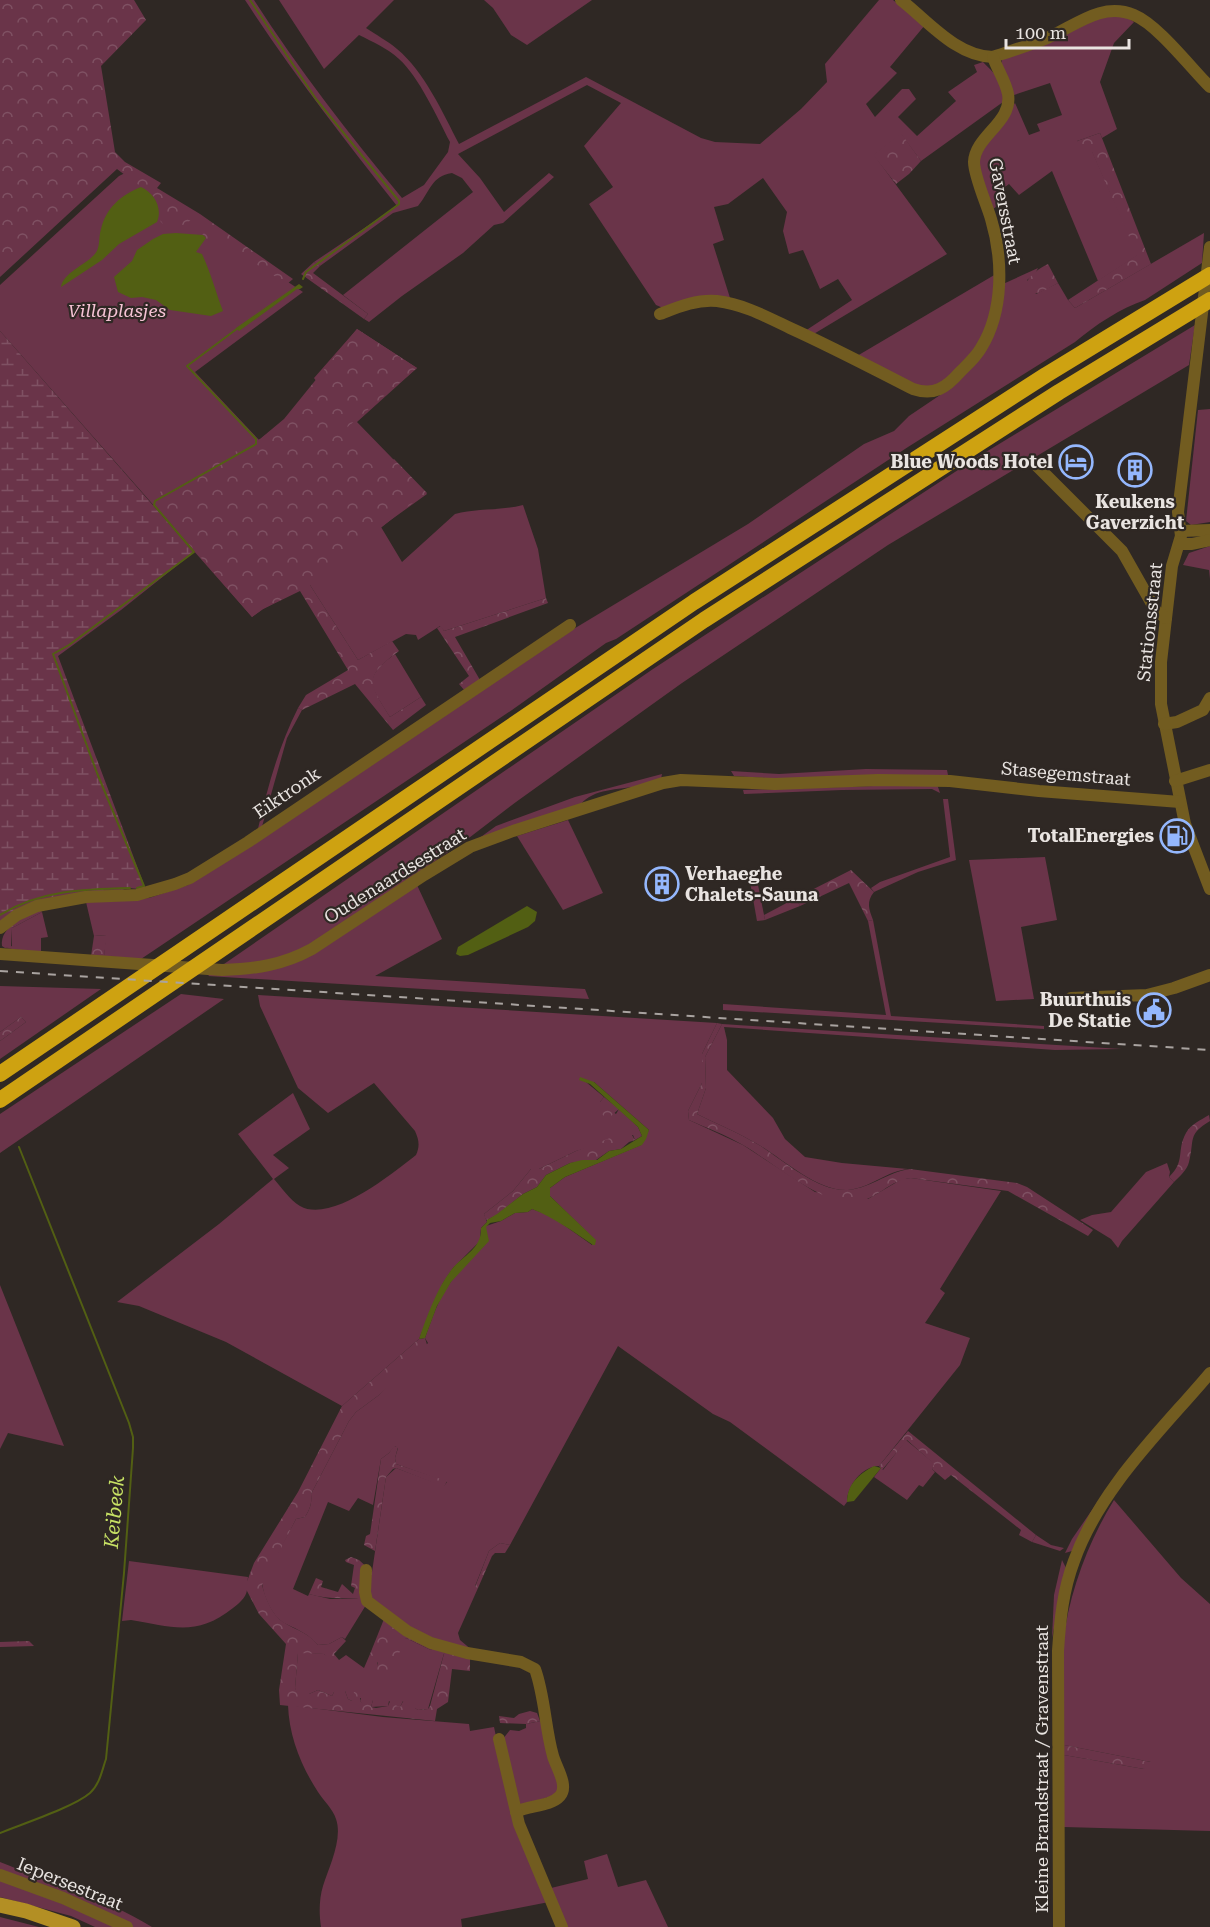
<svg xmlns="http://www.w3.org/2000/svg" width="1210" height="1927" font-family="'Roboto Serif',serif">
	<defs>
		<pattern id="forest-crowns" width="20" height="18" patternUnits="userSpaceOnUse" patternTransform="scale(1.5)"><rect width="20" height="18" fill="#6a3449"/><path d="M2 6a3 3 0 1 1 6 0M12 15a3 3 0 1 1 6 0" fill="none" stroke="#7f5163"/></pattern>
		<pattern id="wetland-marsh" width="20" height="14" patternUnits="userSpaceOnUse" patternTransform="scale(1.5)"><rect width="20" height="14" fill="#6a3449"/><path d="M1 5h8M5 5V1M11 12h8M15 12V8" fill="none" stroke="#7f5163"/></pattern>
	</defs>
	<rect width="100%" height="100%" fill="#2f2824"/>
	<g fill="#6a3449">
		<path d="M245,0H254C299,70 349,134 402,198L424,185L448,152L450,142C437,117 419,77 399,59C387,48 373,42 359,35L324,69L279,0H394L366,28C376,35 388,41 397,49C424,71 443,113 459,144L586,77L701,138L715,142L760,144L801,109L827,82L825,64L879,0H893L925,25L890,67L897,73L866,104L875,117L902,89H909L916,99L898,117L917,136L956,101L948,92L977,72L974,65L983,62C997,76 1004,82 1003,102L921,161L901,134L874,155L947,254L812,335L805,331L852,300L838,279L820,289L803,250L789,254L783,231L787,212L763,178L728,204L714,207L724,240L713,244L731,301L663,308L656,305L589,204L613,187L584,146L621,103L587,85L458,154L480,178L504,212L549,173L554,177L503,223L494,225L463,253L402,296L369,322L364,319L368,314L343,295L473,192L462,178L452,173C431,176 430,192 418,206L393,213L320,266L314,262L397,206C344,139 292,72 245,0Z"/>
		<path d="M484,0H592L527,45L511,35L493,8Z"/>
		<path d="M1105,14L1127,17L1134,22L1114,43L1100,82L1117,129L1102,138L1100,133L1077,141L1092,151L1138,255L1098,281L1052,171L1019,195L1009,184L997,193L1002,202L992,210L977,167L980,151L1015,103L1029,135L1040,131L1037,124L1062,115L1050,83L1014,95L1001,67L1002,59Z"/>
		<path d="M125,173L303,292L195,372L259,440L323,391L314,378L357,329L417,368L357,422L427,494L381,527L402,562L455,514C476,508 500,511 523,505L538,549L546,598L444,631L440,626L418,640L416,635L406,634L358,660L310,585L263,609L252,617L0,331V285L119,176Z"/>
		<path d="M1204,233L1202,263L1145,300C1121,308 1095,325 1075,342L908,447L616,639L606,643L512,710L141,959L104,956L106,935L94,936L86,902L149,898L188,885L562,636L748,524L864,444L894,431L909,416L955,385L979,356L1003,284L1038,268L1035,274L1027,280L1036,294L1058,283L1068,300L1075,308Z"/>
		<path d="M996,274L994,300L982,341L939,387L920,388L857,356Z"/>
		<path d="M1195,325L1189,365L888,545L682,683L516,802L465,841L308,946L277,960L250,964H224L653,669L981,455Z"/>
		<path d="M1210,409V522L1191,525L1186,521L1198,410Z"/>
		<path d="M1210,546V579L1209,570L1183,565L1189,553Z"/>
		<path d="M395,654L421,697L390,717C371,686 361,679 395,654Z"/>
		<path d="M298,708L302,710L287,738L261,830L257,833C267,789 278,748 298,708Z"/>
		<path d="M866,769L947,770L948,775L940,777L797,780L734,776L731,771L779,774Z"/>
		<path d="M662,774L661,779C653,781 646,784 638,786C618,790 594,788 580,805L478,839L496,826L575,797Z"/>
		<path d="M937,784L940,793L932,789L842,790L744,794L743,790Z"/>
		<path d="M943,799H948L956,860L918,872L874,892L871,888L880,882L950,857Z"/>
		<path d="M568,820L603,893L563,910L517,836Z"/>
		<path d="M1045,857L1057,920L1021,927L1034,999L996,1001L969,860Z"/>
		<path d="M417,885L442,939L375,976L585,989L589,999L208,976L212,973L265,971Z"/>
		<path d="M796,898L800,906L765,920L764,915Z"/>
		<path d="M42,912L48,937L41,938V953L5,948L12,946V928Z"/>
		<path d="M873,920L891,1016L1044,1026V1029L723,1010V1004L886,1015L868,921Z"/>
		<path d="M0,986L101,989L0,1059V1041L26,1022L21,1017L0,1032Z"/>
		<path d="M181,994L224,999L0,1153V1114Z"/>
		<path d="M258,995L717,1023L702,1054V1083L688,1111L689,1120L743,1145L815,1192L868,1199L902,1179L911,1178L1001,1191L940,1289L945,1293L925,1323L970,1338L960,1365L879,1466C862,1466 847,1486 847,1502L844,1506L730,1422L713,1414L618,1346L510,1545L500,1543L489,1551L475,1586L478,1588L458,1633L460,1640L473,1651L430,1641L372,1601V1572L386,1477L396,1468L444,1486L447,1482L396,1464L395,1458L398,1448L395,1446L389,1453L381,1459L373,1505L358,1498L349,1511L328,1502L293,1589L308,1596L309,1594L330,1599H364L366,1605L345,1639L342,1637L329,1644L318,1645C308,1634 299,1630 286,1624C273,1618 263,1596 262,1582L296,1519L305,1517C310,1509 312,1504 311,1494L349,1421L356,1412L379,1395L428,1343L425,1338C432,1319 438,1299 450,1283C462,1265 487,1248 486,1226L501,1221L515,1213L528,1212L532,1209L551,1216L592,1245L595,1240L550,1196V1188L565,1177L641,1145L649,1130L594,1082H586L604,1097L600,1102L616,1114L619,1109L638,1127L642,1136L635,1140L633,1135L576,1151L539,1169H531L513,1191L484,1214L487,1222L481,1228L480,1241L453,1268L443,1283L419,1339L342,1406L226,1342L139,1306L117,1302L219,1224L273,1179L238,1134L293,1093L310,1129L273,1155L289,1168L274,1179C281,1187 290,1200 300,1206C331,1224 393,1173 416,1155C420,1146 419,1140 415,1131L374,1083L328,1113L298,1088L260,1006Z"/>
		<path d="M722,1024L1122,1049L1055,1050L724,1027L727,1040V1070L773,1118L785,1139L805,1157L842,1163L908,1169C887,1171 870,1188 848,1190C818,1192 784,1160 759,1145C739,1133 717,1124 697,1114L706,1088L705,1057Z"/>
		<path d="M1167,1163L1170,1172L1169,1177L1174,1182L1122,1241L1118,1248L1111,1239L1080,1220L1092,1215L1111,1212L1146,1172Z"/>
		<path d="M0,1285L64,1446L8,1433L0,1449Z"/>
		<path d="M906,1440L935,1464L932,1469L935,1472L923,1487L919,1485L907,1500L874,1477L881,1468L883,1470Z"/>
		<path d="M1103,1494L1072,1551L1065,1553L1072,1539Z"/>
		<path d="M1114,1500L1181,1578L1210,1604V1831L1064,1827V1755L1144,1769L1151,1762L1064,1745C1064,1713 1060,1675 1063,1643C1069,1593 1088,1542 1114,1500Z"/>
		<path d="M1036,1535L1051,1545L1064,1548L1060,1551L1032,1542Z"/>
		<path d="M1062,1560L1066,1568L1052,1638L1054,1595Z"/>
		<path d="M129,1561L248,1577C247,1582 248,1586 247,1590C246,1598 238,1604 233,1608C197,1637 172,1627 131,1620L122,1621Z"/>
		<path d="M406,1638L431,1650L433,1647L445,1650L428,1709L418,1710L403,1701L400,1707L397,1708L389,1701L388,1706L371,1707L373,1700L364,1705L360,1701L361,1698L352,1701L348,1699L345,1691L334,1692L332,1696L318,1690L309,1694H297L295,1688L298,1652L324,1654L339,1663V1660L346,1655L364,1668L370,1654L377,1659L378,1668Z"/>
		<path d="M288,1705L383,1717L469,1724L470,1731L494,1727L497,1741L549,1902L461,1919L462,1927H321C319,1914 319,1899 323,1886C329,1867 343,1839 336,1819C333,1809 323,1800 318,1792C301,1766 289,1736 288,1705Z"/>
		<path d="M545,1720L560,1793L517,1808L502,1740L510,1730L519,1731L526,1728V1724Z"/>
		<path d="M607,1854L618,1887L646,1880L668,1927H564L547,1889L588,1879L584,1861Z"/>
		<path d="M0,1862C51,1883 105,1898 152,1927H133L121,1919L0,1872Z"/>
		<path d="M0,1879L121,1927H95L71,1916L0,1897Z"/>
		<path d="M0,1917L39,1927H0Z"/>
	</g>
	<g fill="url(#forest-crowns)">
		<path d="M0,0H134L146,20L101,66L115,152L125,162L161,183L157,188L200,214L293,279L287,284L215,238L205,250L192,255V245L205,232L191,220C170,236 153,225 157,199L117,169L0,277Z"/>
		<path d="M901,133L921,161L909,174L896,184L873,155Z"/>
		<path d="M1100,133L1151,264L1075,308L1068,300L1137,255L1092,152L1083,154L1077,141Z"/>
		<path d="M314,262L320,266L313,273L368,314L364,319L301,274Z"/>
		<path d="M1048,264L1058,283C1048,288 1029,303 1025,285C1029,276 1039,268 1048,264Z"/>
		<path d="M357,329L417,368L344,430L380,472L394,459L427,493L403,510L310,585L358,660L392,641L399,651C364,677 368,682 390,717L421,697L426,705L393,730L355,684L302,710L298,708L306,695L348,670L300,591L263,609L252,617L152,501L162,490L260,439L284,419Z"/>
		<path d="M546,598L548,603L455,637L480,680L465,691L459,684L469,676L437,628L441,626L444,631Z"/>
		<path d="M851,870L874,892C866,902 869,909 873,920L868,921L849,883L800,906L796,898Z"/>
		<path d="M756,875L765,920L757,921L749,876Z"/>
		<path d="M40,910L42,912L12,928L11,947L5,948L2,946C0,926 25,917 40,910Z"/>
		<path d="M107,935L104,956H91L94,936Z"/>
		<path d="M21,1017L26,1022L0,1041V1032Z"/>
		<path d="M717,1023L722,1024L705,1057L706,1088L697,1114C717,1124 739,1133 759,1145C783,1160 816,1190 845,1190C868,1190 887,1172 910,1169L1017,1183L1027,1187L1093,1230L1088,1236L1008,1191L911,1178C890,1180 877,1199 857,1202C825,1208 771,1161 743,1145C726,1135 707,1128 689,1120L688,1111L702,1083V1054Z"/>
		<path d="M604,1097L619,1109L611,1116H604L598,1110L600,1102Z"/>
		<path d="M1209,1115L1210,1121C1187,1135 1195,1139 1189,1162C1187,1170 1180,1176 1174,1182L1169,1177C1186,1161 1176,1151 1186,1133C1191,1124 1201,1120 1209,1115Z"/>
		<path d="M626,1132H630L635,1140L629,1142L621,1149L609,1151L596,1160L570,1163L546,1175L537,1187L523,1194L497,1215L487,1220L485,1218L484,1214L513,1191L531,1169H539L576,1151Z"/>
		<path d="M425,1338L428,1348L424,1354L379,1395L356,1412L349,1421L311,1494C312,1504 310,1509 305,1517L296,1519L262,1585C265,1597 272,1615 283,1622C297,1631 306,1631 318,1645L329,1644L342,1637L346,1641L334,1654L339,1660V1663H334L324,1654L298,1653L295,1688L298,1694H309L318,1690L332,1696L336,1688L345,1691L348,1699L352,1701L354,1692L360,1693V1701L364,1704L368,1696L371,1697L373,1700L371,1707L376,1708L388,1706L391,1699L394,1698L395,1705L400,1707L405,1698L411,1697L414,1699L415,1708L418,1710L428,1709L430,1706L445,1650L470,1657V1671L452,1669L448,1702L437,1709L435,1721L280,1705L279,1690L286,1644L259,1614L247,1591L246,1584L254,1563L298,1492L342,1406L419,1339Z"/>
		<path d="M908,1431L1036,1535L1032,1542L1019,1535L1021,1530L951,1475L945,1480L932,1469L934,1464L907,1440L882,1470L879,1466Z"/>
		<path d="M394,1446L398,1447L395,1458L396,1464L447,1481L444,1487L396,1468L393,1469L386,1477L375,1551L364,1545L366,1536L370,1534L381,1459L389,1453Z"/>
		<path d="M500,1543L510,1545L505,1553H495L492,1556L478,1588L475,1587L489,1551Z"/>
		<path d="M351,1557L359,1560L372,1572V1601C351,1596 330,1601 309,1594L316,1578L323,1581L321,1587L338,1592L342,1584L353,1594L355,1588L351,1586L354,1565L346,1562L345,1560Z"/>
		<path d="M384,1619L433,1647L431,1650L406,1638L386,1682L375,1675L378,1663L370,1654Z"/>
		<path d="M29,1641L34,1646L0,1647V1642Z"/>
		<path d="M530,1711L537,1713L540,1721L526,1724L500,1723L499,1716L514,1718L519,1714Z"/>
		<path d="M1064,1745L1151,1762V1768L1144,1769L1064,1755Z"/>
	</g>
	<path fill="url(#wetland-marsh)" d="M0,331L194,552L121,610L58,656L146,890L130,888L110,892L0,921Z"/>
	<g fill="#525f13">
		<path d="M141,187C154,193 163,208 157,222L119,244L102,260L61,287C63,273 85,265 94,255C101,248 98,238 101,229C106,208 121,195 141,187Z"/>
		<path d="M176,233L203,235L206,238L196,252L202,254C211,273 216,293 223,311L211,316L170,310L156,300L142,297L131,298L118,292L114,277L132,261L137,250L153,239L163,234Z"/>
		<path d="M299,284L303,287L300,289H297L239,331L236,328Z"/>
		<path d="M527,906L537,912L535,921L528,927L468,955L460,956L456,954L458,947Z"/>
		<path d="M580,1077L594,1082L649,1130L646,1139L642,1145L565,1177L550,1188V1196L596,1240L595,1245H593C572,1231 555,1218 532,1209L528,1212L515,1213L501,1221L490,1223L486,1227L489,1241L451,1282L437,1306L425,1338L419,1339C427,1316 437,1288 452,1269C464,1255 482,1248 481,1228L487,1222V1220L497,1214L523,1194L537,1187L546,1175L570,1163L582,1160H597L609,1151L621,1149L642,1136L638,1127L590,1084L579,1080Z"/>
		<path d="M874,1466L881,1468L854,1501L847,1502C847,1484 859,1474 874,1466Z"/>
	</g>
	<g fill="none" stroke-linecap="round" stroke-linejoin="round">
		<g stroke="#525f13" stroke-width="2">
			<path d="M250,0L316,99L399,201V204L306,272L303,279"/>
			<path d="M137,888L144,886L97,773L53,654L69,645L194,552L154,505L155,501L256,444V439L187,366L238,328"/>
			<path d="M0,915C40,890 85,889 130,888"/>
			<path d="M0,1833C22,1824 74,1807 90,1793C100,1784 102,1770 106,1759L124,1573L133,1448V1437L129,1423L19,1147"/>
		</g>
		<g stroke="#725c20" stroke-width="12">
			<path d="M901,0C928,21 956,56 993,57C1010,51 1028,46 1045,39C1074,27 1101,1 1134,15C1158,25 1190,67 1210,87"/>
			<path d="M1210,247L1178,512L1181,536L1172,566L1161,662V704L1185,824L1210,889"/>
			<path d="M660,314C678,307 697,299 717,301C743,304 767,317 790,328C832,347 872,368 913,389C934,396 946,388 960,372C967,365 976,357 981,348C1004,311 1003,259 991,219C987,205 974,176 974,162C975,136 1013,122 1008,94C1006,82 997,69 993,57"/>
			<path d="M1034,463L1122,551L1156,611L1166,618"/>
			<path d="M1181,531L1210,530"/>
			<path d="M1180,544H1192L1210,540"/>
			<path d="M1164,724L1177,722L1203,710L1210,698"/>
			<path d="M1175,781L1210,770"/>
			<path d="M0,928L17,915L37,906L86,897L137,895L175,884L190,878L248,842L570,625"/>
			<path d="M0,954L222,970C255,969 283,965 312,949L424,875L470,847L513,831L663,783L681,780L775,784L878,780L950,781L1039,791L1180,802"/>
			<path d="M1071,998L1147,995L1174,988L1210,975"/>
			<path d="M366,1570L365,1592L367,1601L407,1631L431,1643L467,1653L521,1662L535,1669C545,1697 545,1728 553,1756C556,1767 569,1786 560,1796C550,1807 529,1805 516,1812"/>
			<path d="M499,1739L519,1824L562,1927"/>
			<path d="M0,1875L63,1898L127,1927"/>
			<path d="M1059,1927L1058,1651C1060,1620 1063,1590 1074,1561C1100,1488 1161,1431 1210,1373"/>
		</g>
		<path stroke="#b38f24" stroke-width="15" d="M0,1905L26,1911L73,1927"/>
		<g stroke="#cea211" stroke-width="16">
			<path d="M0,1074L694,602L1046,375L1210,275"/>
			<path d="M0,1100L704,620L1059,392L1210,300"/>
		</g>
		<path stroke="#a9a3a0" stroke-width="2" stroke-dasharray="8 8" stroke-linecap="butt" d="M0,971L1210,1050"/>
	</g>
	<defs>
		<symbol id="hotel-ring" viewBox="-11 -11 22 22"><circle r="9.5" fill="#2f2824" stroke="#94b7fd" stroke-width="1.5"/><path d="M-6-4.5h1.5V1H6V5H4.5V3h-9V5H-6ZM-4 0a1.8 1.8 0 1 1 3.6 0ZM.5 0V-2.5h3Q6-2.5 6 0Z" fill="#94b7fd"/></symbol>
		<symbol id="building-ring" viewBox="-11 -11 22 22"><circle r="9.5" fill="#2f2824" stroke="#94b7fd" stroke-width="1.5"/><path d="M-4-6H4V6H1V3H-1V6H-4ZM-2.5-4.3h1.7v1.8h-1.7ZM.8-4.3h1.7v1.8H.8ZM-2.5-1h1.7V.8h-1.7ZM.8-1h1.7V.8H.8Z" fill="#94b7fd"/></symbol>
		<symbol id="fuel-ring" viewBox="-11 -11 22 22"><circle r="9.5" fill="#2f2824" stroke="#94b7fd" stroke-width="1.5"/><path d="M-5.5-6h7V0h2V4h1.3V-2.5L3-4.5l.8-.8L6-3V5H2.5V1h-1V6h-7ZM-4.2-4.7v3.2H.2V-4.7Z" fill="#94b7fd"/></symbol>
		<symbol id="civic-ring" viewBox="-11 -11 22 22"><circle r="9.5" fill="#2f2824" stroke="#94b7fd" stroke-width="1.5"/><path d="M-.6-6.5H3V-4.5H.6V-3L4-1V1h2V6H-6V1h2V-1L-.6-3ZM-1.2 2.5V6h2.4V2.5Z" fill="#94b7fd"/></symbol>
	</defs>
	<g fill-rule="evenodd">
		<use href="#hotel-ring" x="1057" y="443" width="38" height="38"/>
		<use href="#building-ring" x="1116" y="451" width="38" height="38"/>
		<use href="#fuel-ring" x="1158" y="817" width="38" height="38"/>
		<use href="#building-ring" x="643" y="865" width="38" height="38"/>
		<use href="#civic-ring" x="1135" y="991" width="38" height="38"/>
	</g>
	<g text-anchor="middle" stroke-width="4.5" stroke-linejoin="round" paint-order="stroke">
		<g font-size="18" fill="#e9e4e1" stroke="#2f2824">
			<text transform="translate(1005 211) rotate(79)" y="6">Gaversstraat</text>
			<text transform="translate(1150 622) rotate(-84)" y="6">Stationsstraat</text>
			<text transform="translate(1066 774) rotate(5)" y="6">Stasegemstraat</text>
			<text transform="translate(287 793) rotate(-34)" y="6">Eiktronk</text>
			<text transform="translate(395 876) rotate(-32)" y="6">Oudenaardsestraat</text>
			<text transform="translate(1042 1769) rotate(-90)" y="6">Kleine Brandstraat / Gravenstraat</text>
			<text transform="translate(70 1884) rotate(22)" y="6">Iepersestraat</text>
		</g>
		<g font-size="18" font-style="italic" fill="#f6c3d5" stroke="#2f2824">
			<text x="117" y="317">Villaplasjes</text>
		</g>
		<g font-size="18" font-weight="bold" fill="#e9e4e1" stroke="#2f2824" text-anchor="end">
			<text x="1053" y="468">Blue Woods Hotel</text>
			<text x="1135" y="508" text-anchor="middle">Keukens<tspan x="1135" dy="21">Gaverzicht</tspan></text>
			<text x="1154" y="842">TotalEnergies</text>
			<text x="685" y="880" text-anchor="start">Verhaeghe<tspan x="685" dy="21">Chalets-Sauna</tspan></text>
			<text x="1131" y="1006">Buurthuis<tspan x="1131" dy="21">De Statie</tspan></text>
		</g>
		<g font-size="20" font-style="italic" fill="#c7e164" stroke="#2f2824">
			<text transform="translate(114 1512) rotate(-85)" y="7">Keibeek</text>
		</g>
	</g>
	<path d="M1006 39v9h123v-9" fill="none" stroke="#e9e4e1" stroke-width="3"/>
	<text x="1015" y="39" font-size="18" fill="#e9e4e1" stroke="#2f2824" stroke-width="4.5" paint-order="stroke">100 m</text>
</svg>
